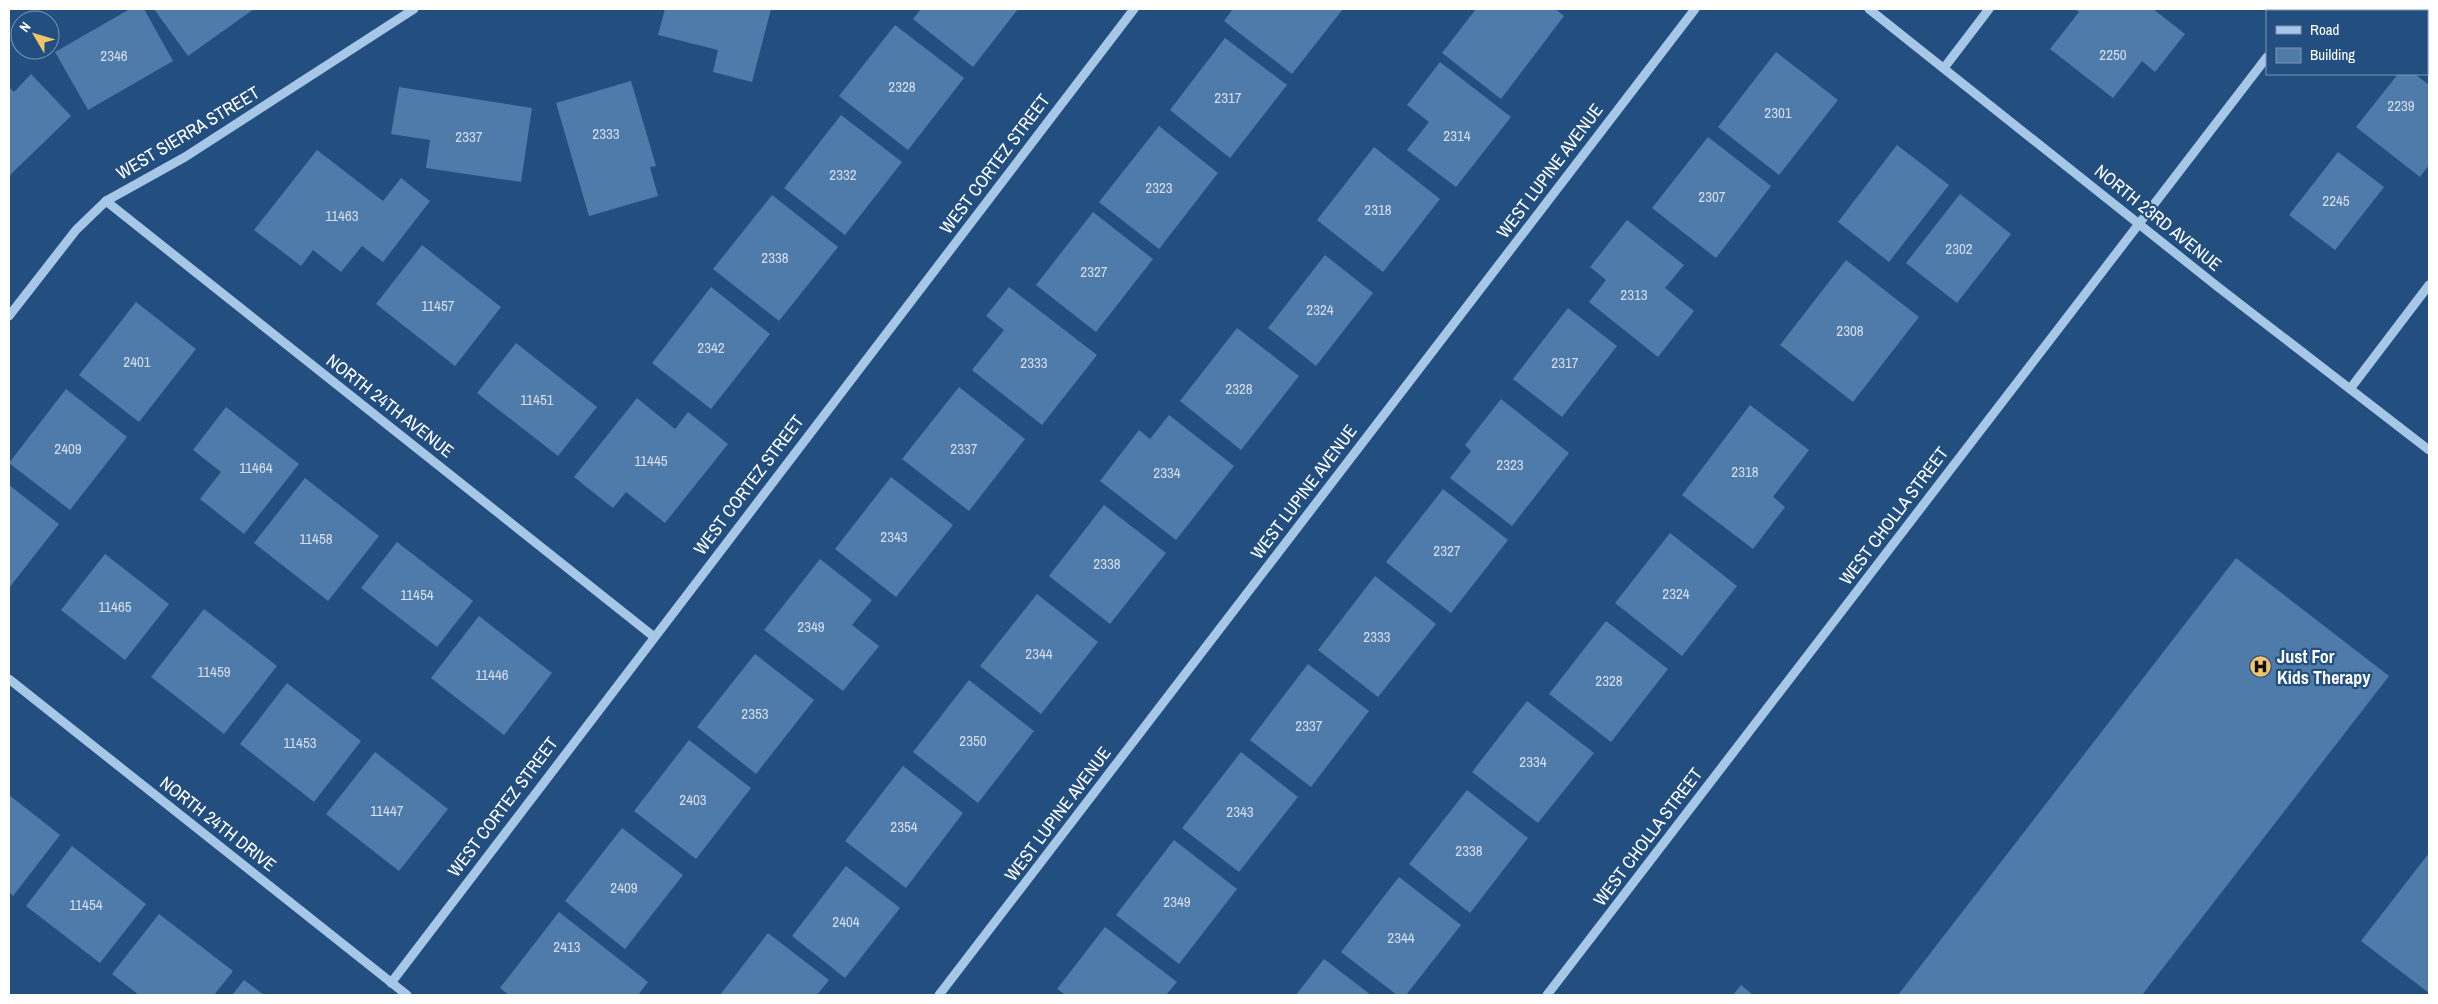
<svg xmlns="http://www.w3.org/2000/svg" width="2438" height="1004" font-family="'Archivo Narrow',sans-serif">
	<rect width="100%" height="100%" fill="#224f7f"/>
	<g fill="#4f7baa">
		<path d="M130,9H144L173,61L88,110L55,52Z"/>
		<path d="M154,9H254L188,56Z"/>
		<path d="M665,9H771L752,82L713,72L718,50L658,35Z"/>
		<path d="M921,9H1018L973,67L913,19Z"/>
		<path d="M1233,9H1343L1292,74L1224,21Z"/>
		<path d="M1476,9H1555L1564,16L1501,99L1442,53Z"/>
		<path d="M2075,9H2153L2185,34L2155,72L2142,61L2113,98L2050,49L2079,12Z"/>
		<path d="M895,25L964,78L908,150L839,96Z"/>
		<path d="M1225,38L1287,85L1230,158L1170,110Z"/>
		<path d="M2429,40V66L2427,64V43Z"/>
		<path d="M1776,52L1838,100L1779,175L1718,127Z"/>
		<path d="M1440,62L1511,117L1456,187L1407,150L1429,122L1407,105Z"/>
		<path d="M31,74L71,116L9,176V87L14,92Z"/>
		<path d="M2398,74H2415L2429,85V165L2420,177L2356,127Z"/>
		<path d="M631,81L656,166L650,167L658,196L589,216L556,103Z"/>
		<path d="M399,87L532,108L521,182L426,168L430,140L391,134Z"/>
		<path d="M841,115L902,162L845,235L784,188Z"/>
		<path d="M1159,126L1218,173L1159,249L1099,202Z"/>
		<path d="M1708,137L1771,186L1716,258L1652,208Z"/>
		<path d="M1897,145L1949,185L1889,262L1838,222Z"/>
		<path d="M1374,147L1440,199L1383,272L1317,220Z"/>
		<path d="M317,150L383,201L401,178L430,201L383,262L362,246L341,272L313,250L301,266L254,230Z"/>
		<path d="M2338,152L2384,187L2335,250L2289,215Z"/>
		<path d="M1960,194L2011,234L1957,303L1906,263Z"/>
		<path d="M772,195L838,247L779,321L713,269Z"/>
		<path d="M1093,212L1153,259L1096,332L1036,285Z"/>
		<path d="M1627,220L1684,265L1665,288L1694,311L1658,357L1589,302L1606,280L1590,267Z"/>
		<path d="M422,245L501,307L455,366L376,304Z"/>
		<path d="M1325,255L1373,293L1316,366L1268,328Z"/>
		<path d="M1846,260L1919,317L1853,402L1780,345Z"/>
		<path d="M711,287L770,334L711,409L652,363Z"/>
		<path d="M1009,287L1097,355L1042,425L972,370L1004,330L986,316Z"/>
		<path d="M136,302L196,349L139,422L79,375Z"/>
		<path d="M1568,308L1617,346L1562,417L1513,379Z"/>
		<path d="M1237,328L1299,376L1241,450L1180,401Z"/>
		<path d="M516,343L597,407L558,456L477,393Z"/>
		<path d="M959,387L1025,439L969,511L902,459Z"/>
		<path d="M66,389L127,437L70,510L9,463Z"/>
		<path d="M637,398L675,429L688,412L728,444L665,523L626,492L613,508L574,477Z"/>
		<path d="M1501,399L1569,453L1512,526L1450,478L1471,451L1465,445Z"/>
		<path d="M1750,405L1809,450L1773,497L1785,507L1753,549L1682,495Z"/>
		<path d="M226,407L299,464L244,534L200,499L221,472L193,450Z"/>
		<path d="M1169,415L1234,466L1176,540L1100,481L1139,430L1150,439Z"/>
		<path d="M891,477L953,525L896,597L835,549Z"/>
		<path d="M305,478L379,536L328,601L254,543Z"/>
		<path d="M9,485L59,524L9,588Z"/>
		<path d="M1443,489L1508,540L1451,613L1386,562Z"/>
		<path d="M1104,505L1166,553L1110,624L1049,576Z"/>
		<path d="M1670,533L1737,586L1682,656L1615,603Z"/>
		<path d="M397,542L473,601L437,647L361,588Z"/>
		<path d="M105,554L169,604L125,660L61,610Z"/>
		<path d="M2236,558L2389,676L2142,995H1898Z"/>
		<path d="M820,559L872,600L852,625L879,646L843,691L764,630Z"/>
		<path d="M1375,576L1436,624L1378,697L1318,650Z"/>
		<path d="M1037,594L1098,642L1041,714L980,666Z"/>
		<path d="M204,609L277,666L224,734L151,677Z"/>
		<path d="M479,616L552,673L504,735L431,678Z"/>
		<path d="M1606,621L1668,669L1611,742L1549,694Z"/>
		<path d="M755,654L814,700L756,774L697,727Z"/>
		<path d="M1308,664L1369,711L1311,787L1250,740Z"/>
		<path d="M969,680L1034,731L978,803L913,752Z"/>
		<path d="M287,683L361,741L314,802L240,744Z"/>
		<path d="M1527,701L1594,753L1538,823L1472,772Z"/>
		<path d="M689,740L751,788L696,859L634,811Z"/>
		<path d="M375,752L448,809L399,871L326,814Z"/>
		<path d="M1241,752L1298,797L1239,872L1182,828Z"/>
		<path d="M903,766L963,813L906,888L845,841Z"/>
		<path d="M1467,790L1528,838L1470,913L1409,864Z"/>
		<path d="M9,795L60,835L13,896L9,892Z"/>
		<path d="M622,828L683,875L625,949L565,901Z"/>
		<path d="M1174,840L1237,889L1179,964L1116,915Z"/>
		<path d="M72,846L146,904L100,963L26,906Z"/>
		<path d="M2429,853V993L2361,941Z"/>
		<path d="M846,866L900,908L845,978L792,936Z"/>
		<path d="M1399,877L1461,925L1406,995H1397L1341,952Z"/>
		<path d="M559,912L648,982L638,995H509L500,988Z"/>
		<path d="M159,914L233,971L214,995H139L112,974Z"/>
		<path d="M1105,927L1177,982L1166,995H1066L1057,989Z"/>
		<path d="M768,933L829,980L817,995H720Z"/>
		<path d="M1324,959L1371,995H1296Z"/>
		<path d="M244,980L264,995H232Z"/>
		<path d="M1741,985L1753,995H1733Z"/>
	</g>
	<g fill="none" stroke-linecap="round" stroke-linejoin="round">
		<g stroke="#a7c7e7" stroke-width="9">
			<path d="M1869,9L2218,287L2429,450"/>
			<path d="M2302,11L2304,9"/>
			<path d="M1944,68L1989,9"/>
			<path d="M106,201L653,636"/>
			<path d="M9,316L76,230L106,201L185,157L414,9"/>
			<path d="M2350,389L2429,285"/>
			<path d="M9,679L407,995"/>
			<path d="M391,983L1134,9"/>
			<path d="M939,995L1695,9"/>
			<path d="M1547,995L2267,57"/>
		</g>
	</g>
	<defs>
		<symbol id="hospital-disc" viewBox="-11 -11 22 22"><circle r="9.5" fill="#f3c469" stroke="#224f7f"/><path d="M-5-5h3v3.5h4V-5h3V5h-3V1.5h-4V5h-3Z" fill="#111"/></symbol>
	</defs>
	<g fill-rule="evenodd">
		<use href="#hospital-disc" x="2248" y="654" width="25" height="25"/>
	</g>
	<g text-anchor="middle" stroke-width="4.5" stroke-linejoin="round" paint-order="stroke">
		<g font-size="15" fill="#d3deea">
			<text x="2113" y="60">2250</text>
			<text x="114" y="61">2346</text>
			<text x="902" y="92">2328</text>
			<text x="1228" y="103">2317</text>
			<text x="2401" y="111">2239</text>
			<text x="1778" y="118">2301</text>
			<text x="606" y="139">2333</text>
			<text x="1457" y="141">2314</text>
			<text x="469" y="142">2337</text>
			<text x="843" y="180">2332</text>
			<text x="1159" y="193">2323</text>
			<text x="1712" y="202">2307</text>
			<text x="2336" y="206">2245</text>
			<text x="1378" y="215">2318</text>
			<text x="342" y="221">11463</text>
			<text x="1959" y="254">2302</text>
			<text x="775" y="263">2338</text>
			<text x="1094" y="277">2327</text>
			<text x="1634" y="300">2313</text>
			<text x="438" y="311">11457</text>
			<text x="1320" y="315">2324</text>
			<text x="1850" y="336">2308</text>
			<text x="711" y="353">2342</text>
			<text x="137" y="367">2401</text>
			<text x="1034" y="368">2333</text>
			<text x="1565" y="368">2317</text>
			<text x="1239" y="394">2328</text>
			<text x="537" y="405">11451</text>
			<text x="68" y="454">2409</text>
			<text x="964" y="454">2337</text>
			<text x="651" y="466">11445</text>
			<text x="1510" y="470">2323</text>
			<text x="256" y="473">11464</text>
			<text x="1745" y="477">2318</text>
			<text x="1167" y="478">2334</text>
			<text x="894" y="542">2343</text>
			<text x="316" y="544">11458</text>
			<text x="1447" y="556">2327</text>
			<text x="1107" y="569">2338</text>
			<text x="1676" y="599">2324</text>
			<text x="417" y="600">11454</text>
			<text x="115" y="612">11465</text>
			<text x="811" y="632">2349</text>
			<text x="1377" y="642">2333</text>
			<text x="1039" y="659">2344</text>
			<text x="214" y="677">11459</text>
			<text x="492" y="680">11446</text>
			<text x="1609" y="686">2328</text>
			<text x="755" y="719">2353</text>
			<text x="1309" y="731">2337</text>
			<text x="973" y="746">2350</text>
			<text x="300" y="748">11453</text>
			<text x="1533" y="767">2334</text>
			<text x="693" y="805">2403</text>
			<text x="387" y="816">11447</text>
			<text x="1240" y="817">2343</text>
			<text x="904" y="832">2354</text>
			<text x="1469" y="856">2338</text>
			<text x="624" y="893">2409</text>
			<text x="1177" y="907">2349</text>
			<text x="86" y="910">11454</text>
			<text x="846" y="927">2404</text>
			<text x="1401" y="943">2344</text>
			<text x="567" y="952">2413</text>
		</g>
		<g font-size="18" fill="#fff" stroke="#224f7f">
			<text transform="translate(188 133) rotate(-31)" y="6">WEST SIERRA STREET</text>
			<text transform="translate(995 164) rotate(-53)" y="6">WEST CORTEZ STREET</text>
			<text transform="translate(1550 171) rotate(-53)" y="6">WEST LUPINE AVENUE</text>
			<text transform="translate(2158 218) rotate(39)" y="6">NORTH 23RD AVENUE</text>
			<text transform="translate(390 406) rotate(38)" y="6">NORTH 24TH AVENUE</text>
			<text transform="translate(749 485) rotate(-53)" y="6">WEST CORTEZ STREET</text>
			<text transform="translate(1304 492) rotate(-53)" y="6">WEST LUPINE AVENUE</text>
			<text transform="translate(1894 516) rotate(-53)" y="6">WEST CHOLLA STREET</text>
			<text transform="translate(503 807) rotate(-53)" y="6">WEST CORTEZ STREET</text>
			<text transform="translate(1058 814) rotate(-53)" y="6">WEST LUPINE AVENUE</text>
			<text transform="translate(218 824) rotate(38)" y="6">NORTH 24TH DRIVE</text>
			<text transform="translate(1648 837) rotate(-53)" y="6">WEST CHOLLA STREET</text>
		</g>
		<g font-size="18" font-weight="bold" fill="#fff" stroke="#224f7f" text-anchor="start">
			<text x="2277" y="663">Just For<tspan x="2277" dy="21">Kids Therapy</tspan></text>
		</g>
	</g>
	<rect width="2438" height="1004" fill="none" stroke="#ffffff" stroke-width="20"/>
	<rect x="2266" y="10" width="162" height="65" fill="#224f7f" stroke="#7a95b2"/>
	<rect x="2276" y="26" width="25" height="8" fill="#a7c7e7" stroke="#7a95b2"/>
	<text x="2310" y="35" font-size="15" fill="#ffffff">Road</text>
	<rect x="2276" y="48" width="25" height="15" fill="#4f7baa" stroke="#7a95b2"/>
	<text x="2310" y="60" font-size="15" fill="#ffffff">Building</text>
	<g transform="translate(35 35) rotate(308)"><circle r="24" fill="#224f7f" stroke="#7a95b2"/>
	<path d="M0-4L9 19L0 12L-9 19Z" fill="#f3c469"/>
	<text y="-8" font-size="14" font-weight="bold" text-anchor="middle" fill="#ffffff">N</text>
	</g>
</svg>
